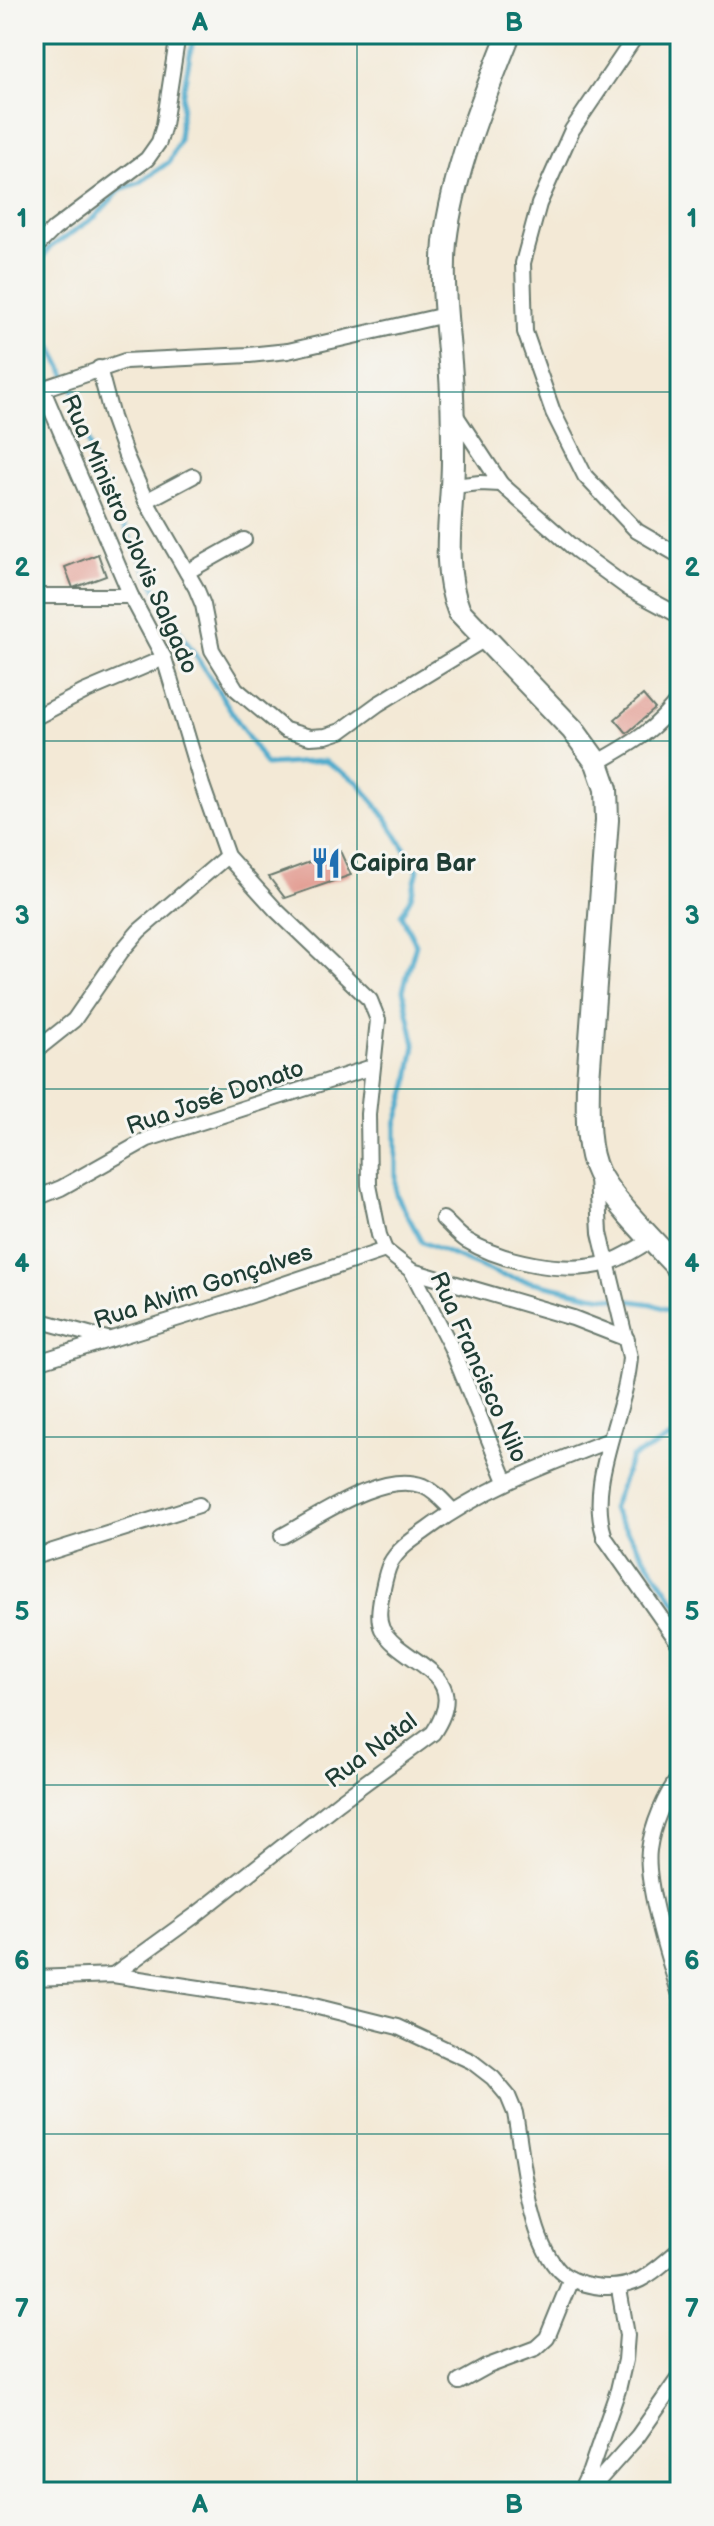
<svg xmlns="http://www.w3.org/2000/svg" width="714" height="2526" font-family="'Balsamiq Sans',sans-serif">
	<rect width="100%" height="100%" fill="#f6f6f2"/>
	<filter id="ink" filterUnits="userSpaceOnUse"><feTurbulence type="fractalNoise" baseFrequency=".0125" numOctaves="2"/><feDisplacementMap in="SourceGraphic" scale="16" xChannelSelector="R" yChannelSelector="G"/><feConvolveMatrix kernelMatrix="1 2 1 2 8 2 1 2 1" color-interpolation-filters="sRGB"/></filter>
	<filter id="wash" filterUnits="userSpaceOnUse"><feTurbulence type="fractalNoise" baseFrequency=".006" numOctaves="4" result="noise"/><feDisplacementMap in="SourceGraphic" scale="32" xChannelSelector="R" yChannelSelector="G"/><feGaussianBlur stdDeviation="1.8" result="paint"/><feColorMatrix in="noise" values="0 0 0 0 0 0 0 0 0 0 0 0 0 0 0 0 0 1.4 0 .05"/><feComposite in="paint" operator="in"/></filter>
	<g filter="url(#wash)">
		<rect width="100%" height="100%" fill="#f3e9d6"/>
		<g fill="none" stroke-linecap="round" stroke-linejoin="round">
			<g stroke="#4eabcc" stroke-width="5">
				<path d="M34,272L49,248L95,217L121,189L139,183L169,162L179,141L183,92L194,34"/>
				<path d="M34,279L45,334L75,393L93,463L167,611L266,765L325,761L359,783L386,818L418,870L411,897L401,915L416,944L403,990L415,1045L408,1085L396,1125V1194L422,1242L500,1275L592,1295L652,1304L680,1314"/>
				<path d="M680,1433L631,1458L612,1509L680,1609"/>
			</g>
		</g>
		<g id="blocks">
			<g fill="#e29b91">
				<path d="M98,554L106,576L73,588L65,567Z"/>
				<path d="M643,695L655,709L627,733L615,719Z"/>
				<path d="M340,851L351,875L285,898L269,877Z"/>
			</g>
		</g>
	</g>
	<g filter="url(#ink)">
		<use href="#blocks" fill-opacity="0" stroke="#69796d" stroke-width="2"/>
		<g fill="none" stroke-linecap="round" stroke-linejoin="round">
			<defs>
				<g id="minor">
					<path d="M637,34L572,130L539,204L523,263L525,332L553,412L585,476L637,531L680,556"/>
					<path d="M34,249L54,229L147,159L159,142L164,125L178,34"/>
					<path d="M99,368L112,417L126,456L146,501L196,588L203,605L212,650L236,689L285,730L310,737L326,736L341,731L378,704L485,639"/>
					<path d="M34,369L131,596L164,658L202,785L227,856L276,910L370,1000L378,1020L368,1114L369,1185L379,1235L385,1250L412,1271L573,1318L627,1339"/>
					<path d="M42,389L125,361L249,355L288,351L445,315"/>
					<path d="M453,411L501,484L576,550L628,588L680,616"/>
					<path d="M453,486L480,483L501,484"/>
					<path d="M146,501L193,476"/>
					<path d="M187,572L244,540"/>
					<path d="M34,596H131"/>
					<path d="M34,718L84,692L164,658"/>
					<path d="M597,763C633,743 656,730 680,697"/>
					<path d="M39,1048L74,1020L121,952L139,931L227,856"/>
					<path d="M597,1177L600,1233L630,1357C626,1415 585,1480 605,1538L680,1645"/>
					<path d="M34,1199L61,1188L148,1139L372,1067"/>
					<path d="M443,1219C451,1226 458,1235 466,1240C502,1262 566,1275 607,1263C622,1259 638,1247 652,1240"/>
					<path d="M412,1271L451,1347L506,1481"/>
					<path d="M34,1319L107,1339"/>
					<path d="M34,1363L228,1303L385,1250"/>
					<path d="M282,1536C318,1517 382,1470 423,1486C435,1491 443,1501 452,1510"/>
					<path d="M34,1557L199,1505"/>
					<path d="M680,1776C665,1795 652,1826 649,1850C645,1883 669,1961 680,1995"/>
					<path d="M113,1975L197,1914L339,1802L433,1733C475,1671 402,1665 382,1629C377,1618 380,1604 382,1593C384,1584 386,1572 390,1564C398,1549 412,1540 425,1531C481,1489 545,1465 610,1440"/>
					<path d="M34,1978L113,1975L306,2004L398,2027L471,2061L493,2078L508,2096L515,2113C523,2157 528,2233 556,2267C564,2278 581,2284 594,2286C633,2292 652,2274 680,2249"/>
					<path d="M459,2382L488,2366L536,2348L547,2338L571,2279"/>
					<path d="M580,2492L590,2471L618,2390L625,2360L627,2335L619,2289"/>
					<path d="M588,2492L638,2436L680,2376"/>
				</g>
				<path id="secondary" d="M509,34C483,99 453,173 445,242C441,287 448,331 451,376C453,404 453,432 453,460C453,510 440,564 459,611L573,730L597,763L606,789L607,820L588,1080C588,1108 585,1147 598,1173C614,1203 656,1244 680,1270"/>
			</defs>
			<use href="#minor" stroke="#69796d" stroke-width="18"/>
			<use href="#secondary" stroke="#69796d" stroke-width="26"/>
			<use href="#minor" stroke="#fff" stroke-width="14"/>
			<use href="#secondary" stroke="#fff" stroke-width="22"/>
		</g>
	</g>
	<path fill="none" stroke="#0f766e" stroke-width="2" stroke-opacity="0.55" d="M357,34V2492M34,392H680M34,741H680M34,1089H680M34,1437H680M34,1785H680M34,2134H680"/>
	<defs>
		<symbol id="restaurant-bare" viewBox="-9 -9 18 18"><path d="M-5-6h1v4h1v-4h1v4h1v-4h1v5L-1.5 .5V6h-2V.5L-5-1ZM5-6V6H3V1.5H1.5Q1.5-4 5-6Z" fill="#1f6fb2" stroke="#f6f6f2" stroke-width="2.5" paint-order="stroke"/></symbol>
	</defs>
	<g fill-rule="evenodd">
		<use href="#restaurant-bare" x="304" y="841" width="44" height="44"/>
	</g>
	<g text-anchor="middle" stroke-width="6" stroke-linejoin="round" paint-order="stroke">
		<g font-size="24" fill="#1f3d34" stroke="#f6f6f2">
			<text transform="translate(130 534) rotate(66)" y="8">Rua Ministro Clovis Salgado</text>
			<text transform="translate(215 1097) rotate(-19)" y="8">Rua José Donato</text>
			<text transform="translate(203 1286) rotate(-18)" y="8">Rua Alvim Gonçalves</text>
			<text transform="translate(479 1367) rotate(66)" y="8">Rua Francisco Nilo</text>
			<text transform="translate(371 1750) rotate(-37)" y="8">Rua Natal</text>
		</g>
		<g font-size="24" font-weight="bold" fill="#1f3d34" stroke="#f6f6f2" text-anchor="start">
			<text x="350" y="871">Caipira Bar</text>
		</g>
	</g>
	<rect width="714" height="2526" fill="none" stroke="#f6f6f2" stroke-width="88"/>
	<rect x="44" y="44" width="626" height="2438" fill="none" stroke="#0f766e" stroke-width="3"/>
	<g font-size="26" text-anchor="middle" font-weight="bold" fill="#0f766e">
		<text x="200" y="31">A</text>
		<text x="514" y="31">B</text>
		<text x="22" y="227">1</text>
		<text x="692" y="227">1</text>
		<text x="22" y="576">2</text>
		<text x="692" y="576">2</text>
		<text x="22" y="924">3</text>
		<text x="692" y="924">3</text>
		<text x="22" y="1272">4</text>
		<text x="692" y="1272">4</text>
		<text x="22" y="1620">5</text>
		<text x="692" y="1620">5</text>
		<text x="22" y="1969">6</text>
		<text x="692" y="1969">6</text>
		<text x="22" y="2317">7</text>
		<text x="692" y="2317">7</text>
		<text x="200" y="2513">A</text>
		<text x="514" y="2513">B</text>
	</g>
</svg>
